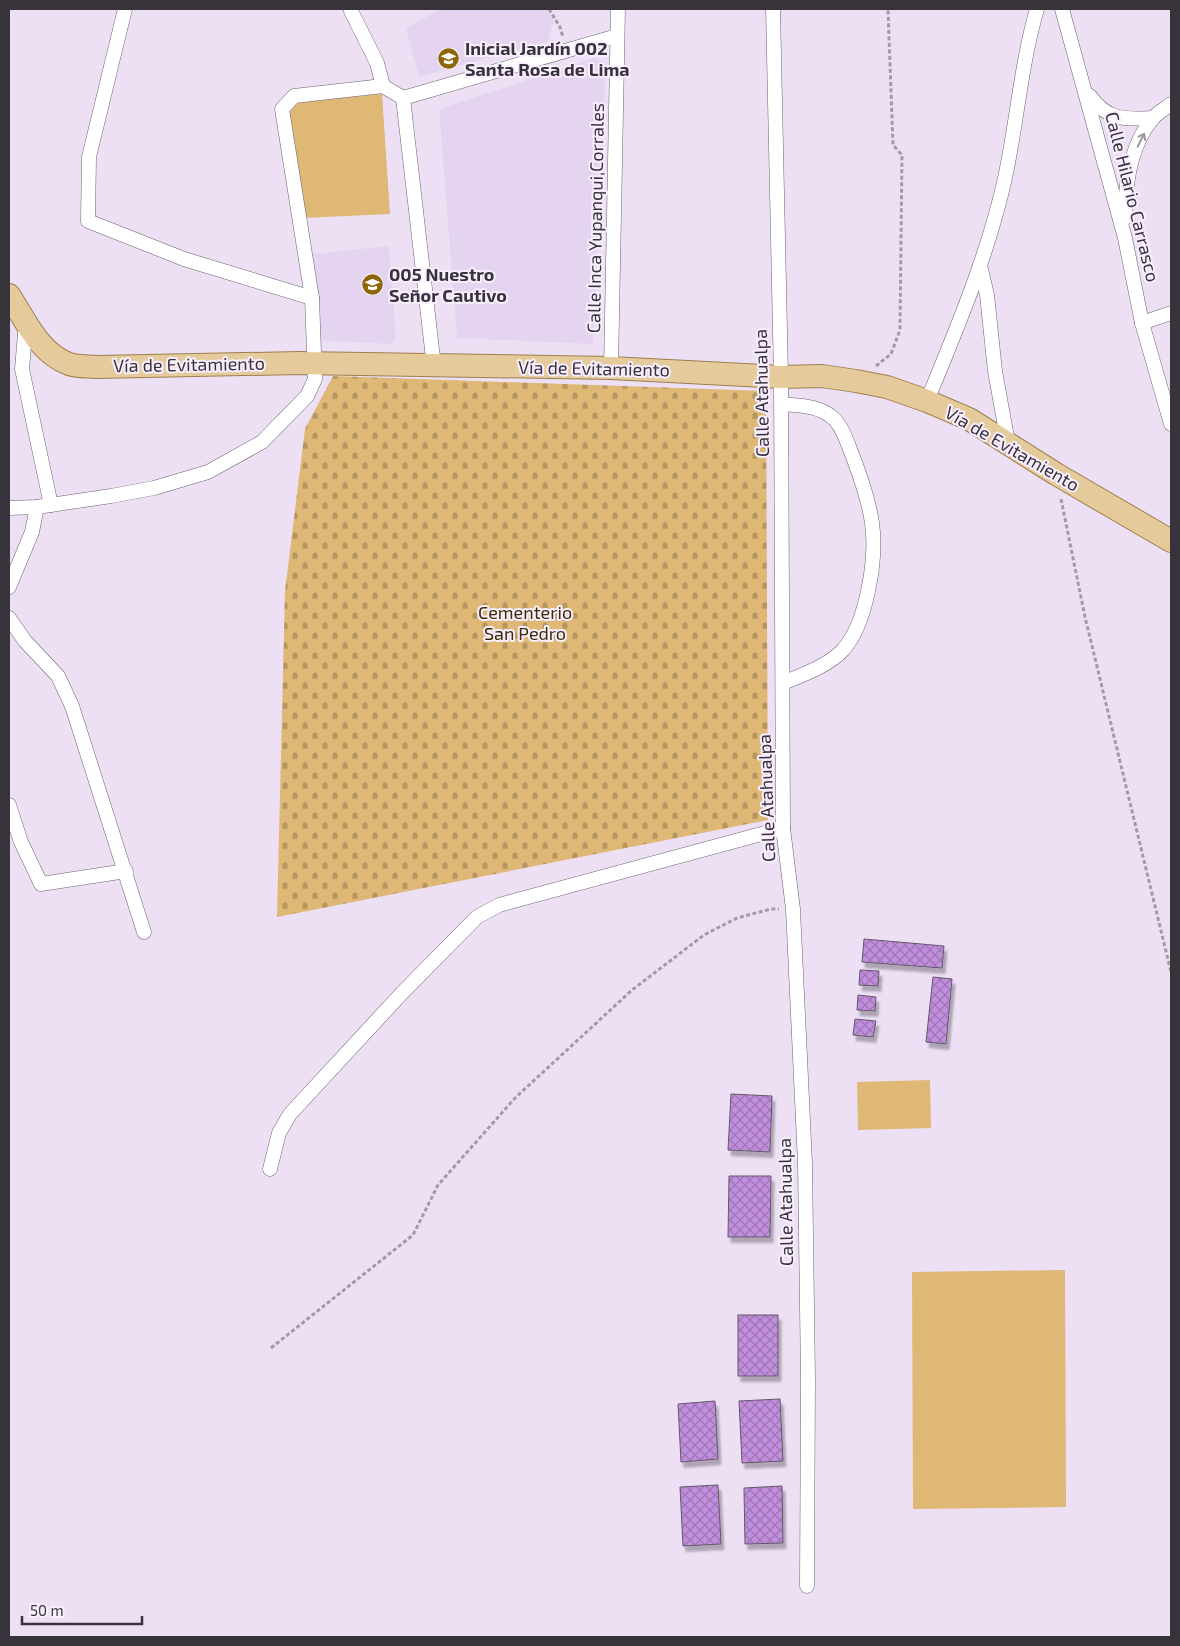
<svg xmlns="http://www.w3.org/2000/svg" width="1180" height="1646" font-family="'Exo 2',sans-serif">
	<defs>
		<pattern id="cemetery-stones" width="16" height="16" patternUnits="userSpaceOnUse" patternTransform="scale(1.25)"><rect width="16" height="16" fill="#deb874"/><path d="M2 7V4a2 2 0 0 1 4 0v3zM10 15v-3a2 2 0 0 1 4 0v3z" fill="#b59660"/></pattern>
		<pattern id="building-cross-hatch" width="8" height="8" patternUnits="userSpaceOnUse" patternTransform="scale(1.25)"><rect width="8" height="8" fill="#c18ede"/><path d="M0 0l8 8M0 8l8-8" fill="none" stroke="#9e75b5"/></pattern>
		<filter id="shadow"><feDropShadow dx="3" dy="5.5" stdDeviation="1" flood-color="#0004"/></filter>
	</defs>
	<rect width="100%" height="100%" fill="#ede0f4"/>
	<g fill="#e5d4ef">
		<path d="M441,9H547L554,19L548,41L419,77L406,28Z"/>
		<path d="M594,58L606,63L593,344L457,338L439,109Z"/>
		<path d="M389,246L396,338L391,344L312,340L302,255Z"/>
	</g>
	<g fill="#deb874">
		<path d="M382,94L390,214L304,218L289,113L296,104L302,101Z"/>
		<path d="M930,1080L931,1128L858,1130L857,1082Z"/>
		<path d="M1065,1270L1066,1507L913,1509L912,1272Z"/>
	</g>
	<path fill="url(#cemetery-stones)" d="M333,376L766,391L768,820L277,917L285,591L305,429Z"/>
	<g fill="url(#building-cross-hatch)" stroke="#635869" filter="url(#shadow)">
		<path d="M864,939L944,946L942,968L862,962Z"/>
		<path d="M860,970L879,971L878,986L859,985Z"/>
		<path d="M933,977L952,979L946,1044L926,1042Z"/>
		<path d="M858,995L876,997L875,1011L857,1010Z"/>
		<path d="M855,1019L876,1021L873,1037L853,1035Z"/>
		<path d="M731,1094L772,1096L770,1152L728,1150Z"/>
		<path d="M729,1176H771L770,1237H728Z"/>
		<rect x="738" y="1315" width="40" height="61"/>
		<path d="M780,1399L783,1461L742,1463L739,1401Z"/>
		<path d="M715,1401L718,1459L681,1462L678,1404Z"/>
		<path d="M718,1485L721,1544L683,1546L680,1487Z"/>
		<path d="M782,1486L783,1543L745,1544L744,1488Z"/>
	</g>
	<g fill="none" stroke-linecap="round" stroke-linejoin="round">
		<defs>
			<g id="street">
				<path d="M125,9L89,157L88,221L184,259L312,298"/>
				<path d="M773,9L781,377L783,828L793,909L805,1163L808,1378L807,1586"/>
				<path d="M1062,9L1125,238L1142,323L1171,424"/>
				<path d="M351,11L377,63L383,86L403,98L434,367"/>
				<path d="M1090,96C1108,121 1124,119 1153,118"/>
				<path d="M403,98L617,36"/>
				<path d="M1125,218C1125,184 1130,145 1153,118C1157,113 1165,109 1171,104"/>
				<path d="M980,265L987,295L995,371L1008,443"/>
				<path d="M26,322L22,369L51,505"/>
				<path d="M1142,323L1171,313"/>
				<path d="M611,368L618,9"/>
				<path d="M927,401C957,328 988,255 1005,178C1017,122 1021,64 1037,9"/>
				<path d="M782,404C800,406 817,405 832,417C843,426 848,445 853,457C861,478 869,501 872,523C877,558 867,623 843,650C828,666 802,675 783,683"/>
				<path d="M9,508L37,507L111,496L154,488L208,472L262,442L307,396L315,379L312,298L282,109L294,96L383,86"/>
				<path d="M9,587L32,532L37,507"/>
				<path d="M9,618L25,641L58,676L72,706L144,932"/>
				<path d="M9,805L21,842L41,884L126,871"/>
				<path d="M270,1169L279,1133L290,1114L402,993L477,917L499,905L783,828"/>
			</g>
			<path id="primary" d="M9,295C26,321 39,353 69,364C78,367 88,366 97,367L300,363L611,368L781,377L822,376L856,381L887,387L927,401L969,419L1056,474L1171,541"/>
		</defs>
		<use href="#street" stroke="#6d6273" stroke-width="15"/>
		<use href="#primary" stroke="#9d7f4e" stroke-width="24"/>
		<g stroke="#a39aa9" stroke-width="3" stroke-dasharray="4 2.5" stroke-linecap="butt">
			<path d="M549,9L560,27L563,37"/>
			<path d="M876,366L891,354L900,330L902,155L893,145L888,9"/>
			<path d="M1061,499L1085,617L1171,972"/>
			<path d="M271,1348L413,1235L438,1185L515,1098L632,990L704,935L737,918L771,909H779"/>
		</g>
		<use href="#street" stroke="#fff" stroke-width="14"/>
		<use href="#primary" stroke="#e5cb9b" stroke-width="22"/>
	</g>
	<defs><path id="oneway-shaft" d="M-6 0H5M1.5-3L5.5 0L1.5 3" fill="none" stroke-width="1.6" stroke-linecap="round" stroke-linejoin="round" transform="scale(1.25)"/></defs>
	<use stroke="#9c999d" href="#oneway-shaft" transform="translate(1141 140) rotate(-63)"/>
	<defs>
		<symbol id="school-disc" viewBox="-11 -11 22 22"><circle r="9.5" fill="#8d6609" stroke="#f8eeff"/><path d="M0-5L7-2L0 1L-7-2ZM-4 1L0 2.5L4 1V4Q0 6-4 4Z" fill="#fff"/></symbol>
	</defs>
	<g fill-rule="evenodd">
		<use href="#school-disc" x="436" y="46" width="25" height="25"/>
		<use href="#school-disc" x="360" y="272" width="25" height="25"/>
	</g>
	<g text-anchor="middle" stroke-width="4" stroke-linejoin="round" paint-order="stroke">
		<g font-size="18" font-weight="bold" fill="#38333b" stroke="#f8eeff" text-anchor="start">
			<text x="465" y="55">Inicial Jardín 002<tspan x="465" dy="21">Santa Rosa de Lima</tspan></text>
			<text x="389" y="281">005 Nuestro<tspan x="389" dy="21">Señor Cautivo</tspan></text>
		</g>
		<g font-size="18" fill="#38333b" stroke="#f8eeff">
			<text transform="translate(1132 197) rotate(76)" y="6">Calle Hilario Carrasco</text>
			<text transform="translate(596 218) rotate(-89)" y="6">Calle Inca Yupanqui,Corrales</text>
			<text transform="translate(189 365) rotate(-1)" y="6">Vía de Evitamiento</text>
			<text transform="translate(594 369) rotate(1)" y="6">Vía de Evitamiento</text>
			<text transform="translate(762 393) rotate(-91)" y="6">Calle Atahualpa</text>
			<text transform="translate(1012 449) rotate(30)" y="6">Vía de Evitamiento</text>
			<text transform="translate(767 798) rotate(-92)" y="6">Calle Atahualpa</text>
			<text transform="translate(786 1202) rotate(-91)" y="6">Calle Atahualpa</text>
		</g>
		<g font-size="18" fill="#3e2a00" stroke="#f8eeff">
			<text x="525" y="619">Cementerio<tspan x="525" dy="21">San Pedro</tspan></text>
		</g>
	</g>
	<rect width="1180" height="1646" fill="none" stroke="#38333b" stroke-width="20"/>
	<path d="M22 1616v8h120v-8" fill="none" stroke="#38333b" stroke-width="2.5"/>
	<text x="30" y="1616" font-size="15" fill="#38333b" stroke="#f8eeff" stroke-width="4" paint-order="stroke">50 m</text>
</svg>
